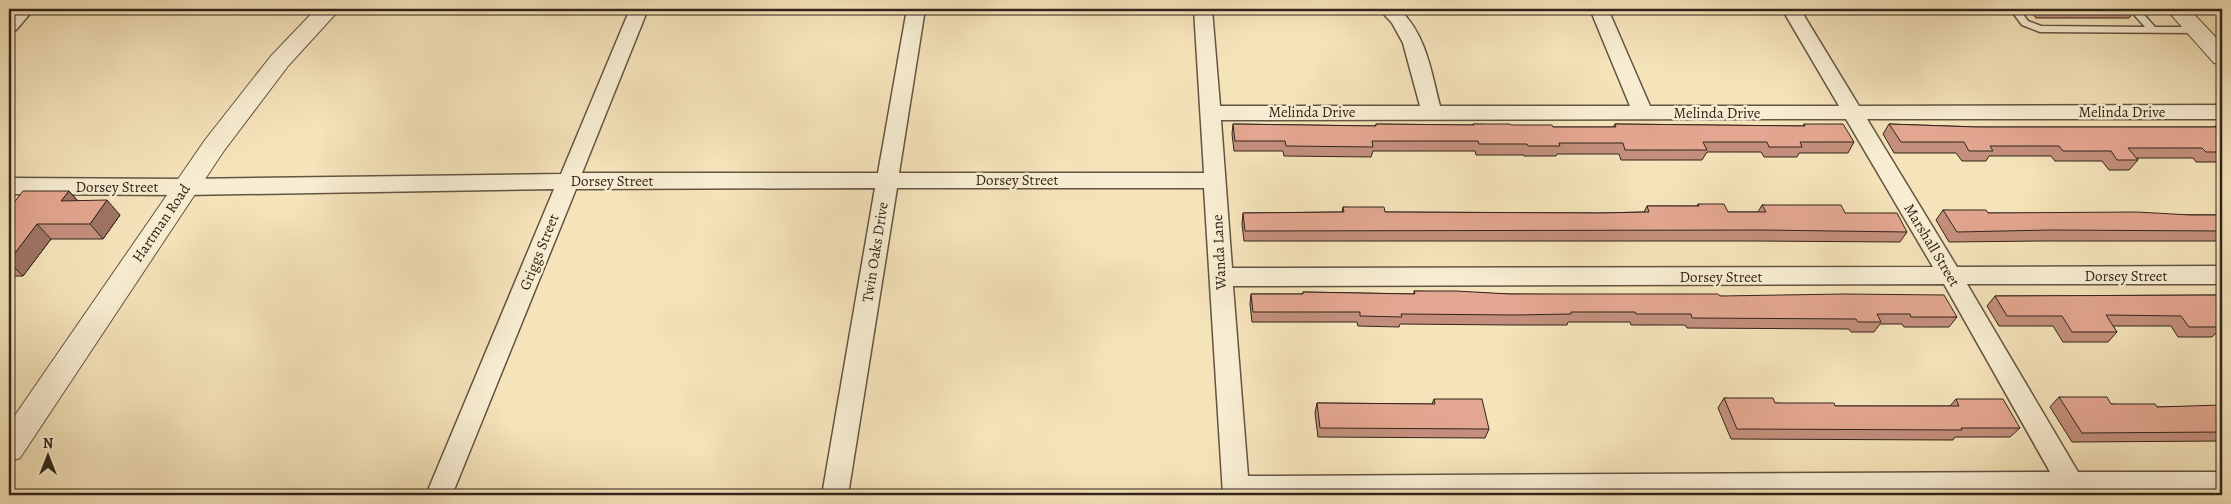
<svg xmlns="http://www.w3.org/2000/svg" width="2231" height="504" font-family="Alegreya,serif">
	<rect width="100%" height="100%" fill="#f5e3ba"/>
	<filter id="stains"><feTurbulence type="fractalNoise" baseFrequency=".004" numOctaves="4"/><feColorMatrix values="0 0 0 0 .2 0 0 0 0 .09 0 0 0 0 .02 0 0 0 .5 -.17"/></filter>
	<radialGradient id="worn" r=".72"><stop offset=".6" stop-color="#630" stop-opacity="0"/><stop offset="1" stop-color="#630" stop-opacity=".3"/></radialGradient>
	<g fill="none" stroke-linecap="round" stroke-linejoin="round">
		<defs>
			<path id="service" d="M2010,9H2019L2028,21L2041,26L2145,27L2129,9H2139L2155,27H2197L2202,30L2197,33L2040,32L2022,25Z"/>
			<g id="minor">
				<path d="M15,9H34L16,30L9,32V15Z"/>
				<path d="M630,9H648L582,173H878L907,9H925L899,173H1204L1194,9H1212L1220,106H1420L1403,43L1392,23L1379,9H1399C1426,34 1431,71 1440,106H1630L1590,9H1608L1650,106H1839L1782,9H1800L1859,106L2222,105V119H1867L1957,267L2222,266V284H1967L2078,472H2222V494L1223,495L1204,188H897L848,495H822L875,188L576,189L452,495H426L554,189L185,195L9,194V178L185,179L561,174ZM1846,119L1933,267L1232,268L1221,120ZM1944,284L2050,472L1248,476L1233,286Z"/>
			</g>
			<g id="tertiary">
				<path d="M316,9H340L288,66L223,152L20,458L9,462V424L205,140L271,56Z"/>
				<path d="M2166,9H2189L2222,44V65L2214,63Z"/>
			</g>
		</defs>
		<use href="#service" stroke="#635442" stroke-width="3"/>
		<use href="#minor" stroke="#635442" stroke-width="3"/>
		<use href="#tertiary" stroke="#635442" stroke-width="2"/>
		<use href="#service" fill="#f8edd2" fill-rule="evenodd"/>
		<use href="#minor" fill="#f8edd2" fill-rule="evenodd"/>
		<use href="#tertiary" fill="#f8edd2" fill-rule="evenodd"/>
	</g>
	<g fill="#c38f7c" stroke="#32251a">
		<path d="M2029,9H2136L2129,18H2036Z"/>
		<path d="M1233,124L1375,126L1376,124L1473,125V124L1553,127H1613L1615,124L1803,126L1804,124L1854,142L1848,153H1799L1797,157H1764L1761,152H1707L1702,160H1621L1619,154H1557L1556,156H1524V155H1476L1475,151H1373L1371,157L1284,156L1283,151H1234L1232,134Z"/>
		<path d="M1889,124L1977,127H2215L2217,124H2222V159L2219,162H2196L2193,158H2137L2138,160L2129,170H2109L2102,161H2055L2051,156H1989L1986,161H1962L1956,153H1894L1883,134Z"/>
		<path d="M69,191L77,200L120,215L103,239H51L23,276H9V209Z"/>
		<path d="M1698,204L1728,212H1758L1762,205L1845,213L1907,232L1900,242L1754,241H1244L1242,224L1243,213L1342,212L1343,207L1385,212L1599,213L1644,212L1647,206H1697Z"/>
		<path d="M1943,210L1988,213L2222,215V241H2042L1949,242L1936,220Z"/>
		<path d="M1414,291L1510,294L1720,296L1957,317L1949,327H1904L1902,324H1880L1874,332H1851L1849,329L1687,328L1685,325H1631L1630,322H1568L1567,325H1512L1400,324L1399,327L1358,326L1357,322H1252L1250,304L1251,294H1303V292L1414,294Z"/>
		<path d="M2222,295V327L2212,337H2178L2171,326H2113L2117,332L2108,342H2063L2053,326H1999L1987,306L1995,296Z"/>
		<path d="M2059,397L2111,404L2157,407H2222V441L2072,442L2050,407Z"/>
		<path d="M1724,398L1775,403L1835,406H1950L1956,399L2020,428L2010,437H1955L1953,440L1731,439L1718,408Z"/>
		<path d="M1434,399L1489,429L1485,438L1318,437L1315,413L1317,403L1432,404Z"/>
	</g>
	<g fill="#9f7465" stroke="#32251a">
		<path d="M69,191L82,206L61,201Z"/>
		<path d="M107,200L120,215L103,239L90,224Z"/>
		<path d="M37,224L51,239L23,276L9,262V261Z"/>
	</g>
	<g fill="#e3a690" stroke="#32251a">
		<path d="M1233,124L1376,126V124L1474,125L1473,124H1510L1511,125H1552L1553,127H1616L1615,124L1805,126L1804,124H1843L1854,142H1800L1802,147H1769L1767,142H1703L1707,150H1625L1623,143H1559L1560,146H1528L1527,144H1479L1478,141H1372L1373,147L1286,146L1285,141H1235Z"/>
		<path d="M1889,124L1977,127H2219L2217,124H2222V152H2206L2202,148H2128L2138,160H2117L2111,151H2063L2059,146H1990L1993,151H1969L1964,142H1901Z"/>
		<path d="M23,191H69L61,201L107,200L90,224H37L9,261V209Z"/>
		<path d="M1698,204H1724L1728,212H1766L1762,205H1841L1845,213H1897L1907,232L1760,230L1245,231L1243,213L1344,212L1343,207H1384L1385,212L1599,213L1649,212L1647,206H1699Z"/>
		<path d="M1943,210H1986L1988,213L2136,212L2191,215H2222V231L2050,230L1957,232Z"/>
		<path d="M1414,291H1456L1510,294H1718L1720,296L1844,294L1944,295L1957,317H1911L1910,314H1877L1881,322H1858L1856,319L1692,318L1691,314H1636L1635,312H1571V314L1516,315L1401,314L1402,317L1360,316V312H1253L1251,294H1303V292L1415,294Z"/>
		<path d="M2222,295V317H2216L2222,327H2189L2181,316L2106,315L2117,332H2072L2062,316H2007L1995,296Z"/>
		<path d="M2059,397H2107L2111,404H2155L2157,407L2221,405L2222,407V432L2082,433Z"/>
		<path d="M1724,398H1773L1775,403H1834L1835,406H1959L1956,399H2003L2020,428H1961L1962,430L1737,429Z"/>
		<path d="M1434,399H1482L1489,429L1320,428L1317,403L1435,404Z"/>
	</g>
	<g text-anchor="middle" stroke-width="5" stroke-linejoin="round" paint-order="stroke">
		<g font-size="15" fill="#32251a" stroke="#f8edd2">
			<text x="1312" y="117">Melinda Drive</text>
			<text x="2122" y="117">Melinda Drive</text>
			<text x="1717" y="118">Melinda Drive</text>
			<text x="1017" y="185">Dorsey Street</text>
			<text x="612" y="186">Dorsey Street</text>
			<text x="117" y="192">Dorsey Street</text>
			<text transform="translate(161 223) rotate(-56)" y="5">Hartman Road</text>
			<text transform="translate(1932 245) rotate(59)" y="5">Marshall Street</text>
			<text transform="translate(539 252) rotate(-68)" y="5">Griggs Street</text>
			<text transform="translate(875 252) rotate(-81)" y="5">Twin Oaks Drive</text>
			<text transform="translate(1219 252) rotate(-93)" y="5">Wanda Lane</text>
			<text x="2126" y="281">Dorsey Street</text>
			<text x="1721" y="282">Dorsey Street</text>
		</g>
	</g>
	<rect width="2231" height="504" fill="none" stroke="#f5e3ba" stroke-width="30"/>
	<rect x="10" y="10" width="2211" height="484" fill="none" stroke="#32251a" stroke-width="2.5"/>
	<rect x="15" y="15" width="2201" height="474" fill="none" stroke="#32251a"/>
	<g transform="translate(48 456)" stroke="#f8edd2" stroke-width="4" paint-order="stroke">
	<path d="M0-4L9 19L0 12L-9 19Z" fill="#32251a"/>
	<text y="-8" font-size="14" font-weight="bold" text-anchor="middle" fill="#32251a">N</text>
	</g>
	<rect width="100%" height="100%" filter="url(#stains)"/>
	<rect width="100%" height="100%" fill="url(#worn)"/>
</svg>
